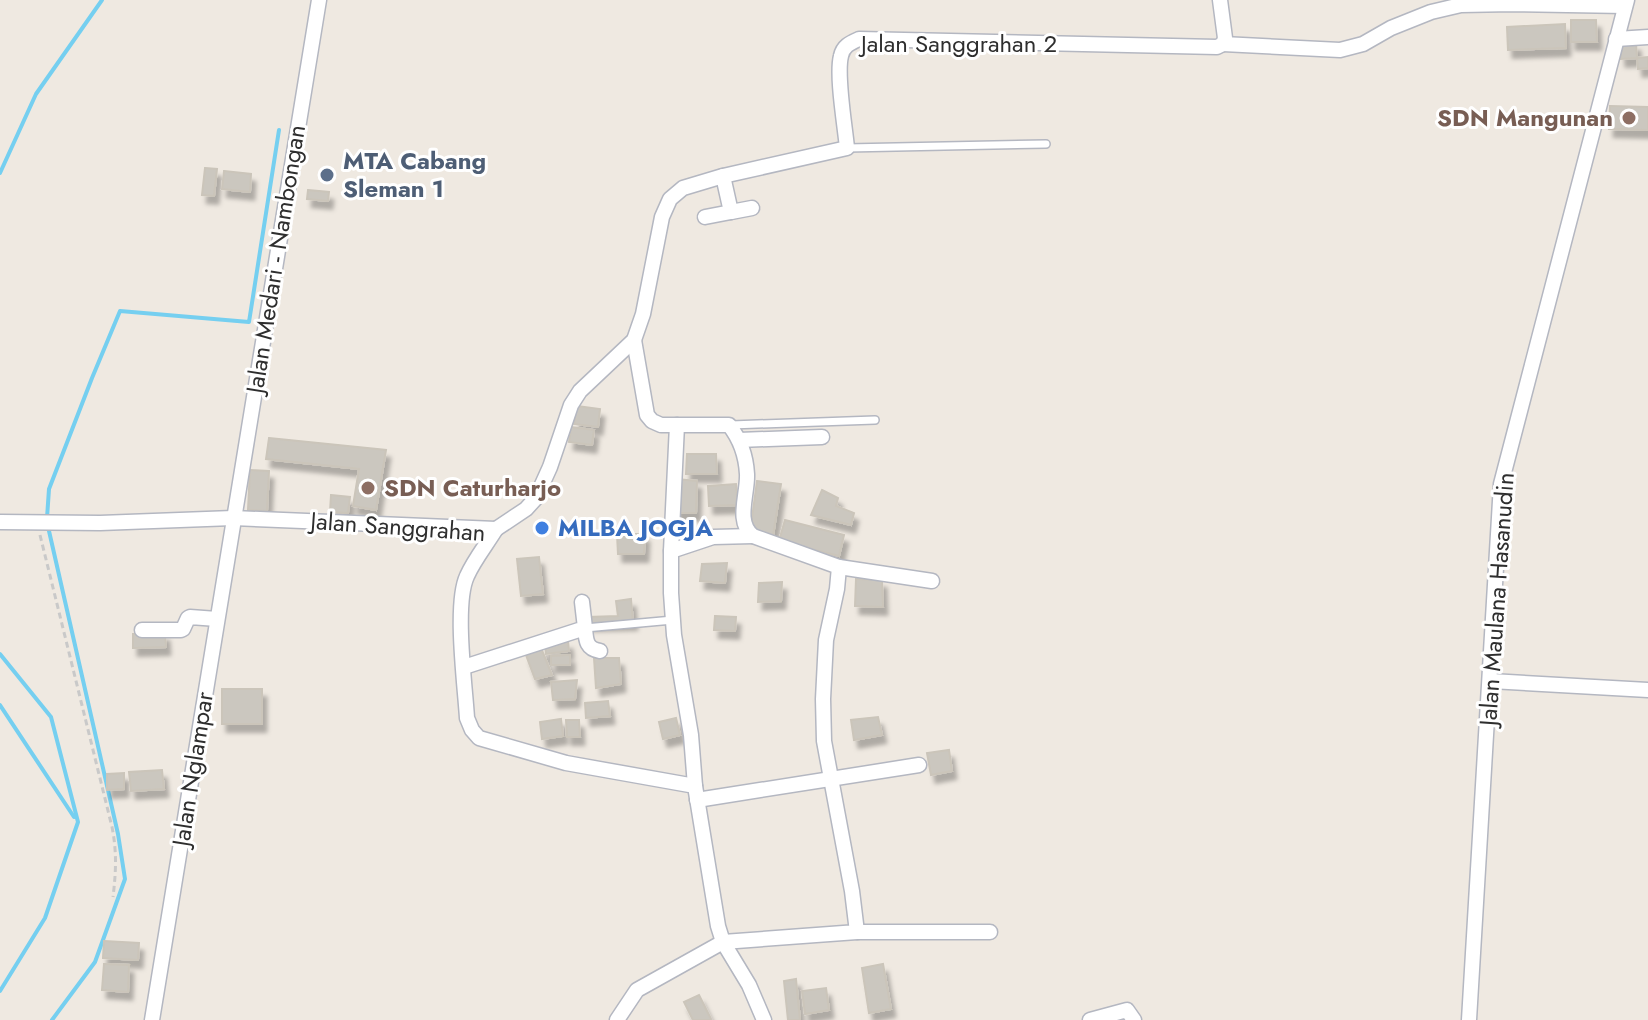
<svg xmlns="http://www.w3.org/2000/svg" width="1648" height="1020" font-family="Jost,sans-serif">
	<defs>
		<filter id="shadow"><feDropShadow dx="4.5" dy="8" stdDeviation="2" flood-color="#0004"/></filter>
	</defs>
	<rect width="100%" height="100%" fill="#efe9e1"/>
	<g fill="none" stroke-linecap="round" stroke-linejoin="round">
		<g stroke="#75cff0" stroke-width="4">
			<path d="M0,173L36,94L102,0"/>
			<path d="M47,518L49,489L92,378L120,311L249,322L279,130"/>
			<path d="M49,531L118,834L125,879L95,962L52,1020"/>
			<path d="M0,654L51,717L78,822L45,918L0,991"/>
			<path d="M0,705L74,817"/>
		</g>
	</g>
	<g fill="#cbc7bf" stroke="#cbc5ba" stroke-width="2" filter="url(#shadow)">
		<path d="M1571,20H1596L1597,42H1571Z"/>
		<path d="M1565,24L1566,48L1508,50L1507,27Z"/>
		<path d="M1636,43L1637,58L1621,59L1620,44Z"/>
		<path d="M1648,57V68L1638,69L1637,58Z"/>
		<path d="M1610,106L1648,107V130L1609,129Z"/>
		<path d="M205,168L217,169L214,196L202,195Z"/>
		<path d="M224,171L251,174L250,192L222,189Z"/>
		<path d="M308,190L329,192L328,201L307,199Z"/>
		<path d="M577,406L600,409L598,427L574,424Z"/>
		<path d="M571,427L594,430L592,445L569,442Z"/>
		<path d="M269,438L386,450L376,510L353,506L359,469L266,459Z"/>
		<path d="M687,454H716L717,474H686Z"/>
		<path d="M250,470L269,471L267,511L248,510Z"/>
		<path d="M676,479L697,481L696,513H674Z"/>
		<path d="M757,481L781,484L773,536L750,533Z"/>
		<path d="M736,484L738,505L709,506L708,486Z"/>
		<path d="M822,490L838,498L836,506L854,513L851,525L811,515Z"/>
		<path d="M331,495L350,497L348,513L330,512Z"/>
		<path d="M785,520L844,535L839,556L779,541Z"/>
		<path d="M617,534H645L644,554H618Z"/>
		<path d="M539,557L543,594L521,596L517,559Z"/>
		<path d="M727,563L725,583L700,581L702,564Z"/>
		<path d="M856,579L882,580L883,607L855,606Z"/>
		<path d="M782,582L781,601L758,602L759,583Z"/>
		<path d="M631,599L633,622L588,623V617L618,616L616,601Z"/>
		<path d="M715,616L736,617L735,631L714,630Z"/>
		<path d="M165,633L166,647L133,648V634Z"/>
		<path d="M568,641L569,651L546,654L545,644Z"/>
		<path d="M541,648L552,675L535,679L526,655Z"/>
		<path d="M570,655V665H551V656Z"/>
		<path d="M594,658H619L621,684L596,688Z"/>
		<path d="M577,680L575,699L553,700L551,682Z"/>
		<rect x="222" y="689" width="40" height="35"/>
		<path d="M608,701L610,716L586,718L585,703Z"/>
		<path d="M878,717L882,735L854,740L851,720Z"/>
		<path d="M676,718L680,735L663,739L659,722Z"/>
		<path d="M561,719L563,736L542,739L540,722Z"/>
		<path d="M566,720H579L580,737H567Z"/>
		<path d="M949,750L952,771L931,775L927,753Z"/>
		<path d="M162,770L164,789L131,791L129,772Z"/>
		<path d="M124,773V789L107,790V774Z"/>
		<path d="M104,941L139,943L138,960L103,958Z"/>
		<path d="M104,964L129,965L128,992L102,990Z"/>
		<path d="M883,964L891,1009L869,1013L862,968Z"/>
		<path d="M796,979L800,1020H788L784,981Z"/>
		<path d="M826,988L829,1010L805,1014L802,991Z"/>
		<path d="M699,995L711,1019L710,1020H693L684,1002Z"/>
	</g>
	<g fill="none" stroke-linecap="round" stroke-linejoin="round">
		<defs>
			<g id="service">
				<path d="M847,148L1046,144"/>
				<path d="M731,425L875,420"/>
				<path d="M585,628L673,620"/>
			</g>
			<g id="minor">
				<path d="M1616,39L1648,37"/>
				<path d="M1223,44L1340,50L1363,44L1391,28L1431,12L1461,5L1513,4L1625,6"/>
				<path d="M731,212L752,208"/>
				<path d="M705,217L731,212L723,176"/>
				<path d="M677,425L671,551V593L674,635L691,735L695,786"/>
				<path d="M739,440L822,437"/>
				<path d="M0,522L100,523L233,518L496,529C487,544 474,560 467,576C454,604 465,685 467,718L472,730L479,738L566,763L695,786L718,926L723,942L749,985L764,1020"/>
				<path d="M496,529L526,509L536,498L550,467L571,405L580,391L634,340L643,314L662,217L670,199L683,188L723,176L847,148C845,126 836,75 841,56C843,46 850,43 859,39L1217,47L1223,44L1225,38L1220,0"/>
				<path d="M671,551L713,537L753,536"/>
				<path d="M839,567L932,581"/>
				<path d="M585,628C586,640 586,649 600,651"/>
				<path d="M142,630H181L183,629L188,618L190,617L217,619"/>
				<path d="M464,667L585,628L582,602"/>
				<path d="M1491,681L1648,690"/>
				<path d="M697,800L919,765"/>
				<path d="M857,932H990"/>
				<path d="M152,1020L319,0"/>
				<path d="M617,1020L637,990L723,942L857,932L852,891L824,741L823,699L826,640L837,589L839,567L753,536C735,522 748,494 747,474C746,456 740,439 729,425H661L652,421L647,415L634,340"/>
				<path d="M1090,1020L1127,1010L1134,1020"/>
				<path d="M1469,1020L1501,484L1627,0"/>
			</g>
		</defs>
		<use href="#service" stroke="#b4b7c1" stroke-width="10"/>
		<use href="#minor" stroke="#b4b7c1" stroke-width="17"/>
		<path stroke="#c9c9c9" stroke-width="3" stroke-dasharray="6 4" stroke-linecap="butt" d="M40,535L112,827C117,852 116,872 113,897"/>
		<use href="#service" stroke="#fff" stroke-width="7"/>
		<use href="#minor" stroke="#fff" stroke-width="14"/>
	</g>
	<g fill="#8d6e63" stroke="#fff" stroke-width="3">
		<circle cx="1629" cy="118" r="8"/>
		<circle cx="368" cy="488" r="8"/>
	</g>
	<circle fill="#5c6f8a" stroke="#fff" stroke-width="3" cx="327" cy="175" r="8"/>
	<circle fill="#3f7fe0" stroke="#fff" stroke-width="3" cx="542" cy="528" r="8"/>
	<g text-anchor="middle" stroke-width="6" stroke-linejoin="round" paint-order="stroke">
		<g font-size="24" fill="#2e2e2e" stroke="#fff">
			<text x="959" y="52">Jalan Sanggrahan 2</text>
			<text transform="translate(276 259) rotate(-81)" y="8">Jalan Medari - Nambongan</text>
			<text transform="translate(398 527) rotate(4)" y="8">Jalan Sanggrahan</text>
			<text transform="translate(1497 599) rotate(-86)" y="8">Jalan Maulana Hasanudin</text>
			<text transform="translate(193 769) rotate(-81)" y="8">Jalan Nglampar</text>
		</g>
		<g font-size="24" font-weight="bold" fill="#785e54" stroke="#fff" text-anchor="end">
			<text x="1613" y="126">SDN Mangunan</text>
			<text x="384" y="496" text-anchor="start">SDN Caturharjo</text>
		</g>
		<g font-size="24" font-weight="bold" fill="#4e5e75" stroke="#fff" text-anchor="start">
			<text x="343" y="169">MTA Cabang<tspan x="343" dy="28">Sleman 1</tspan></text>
		</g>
		<g font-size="24" font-weight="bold" fill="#366cbe" stroke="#fff" text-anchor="start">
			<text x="558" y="536">MILBA JOGJA</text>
		</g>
	</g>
</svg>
